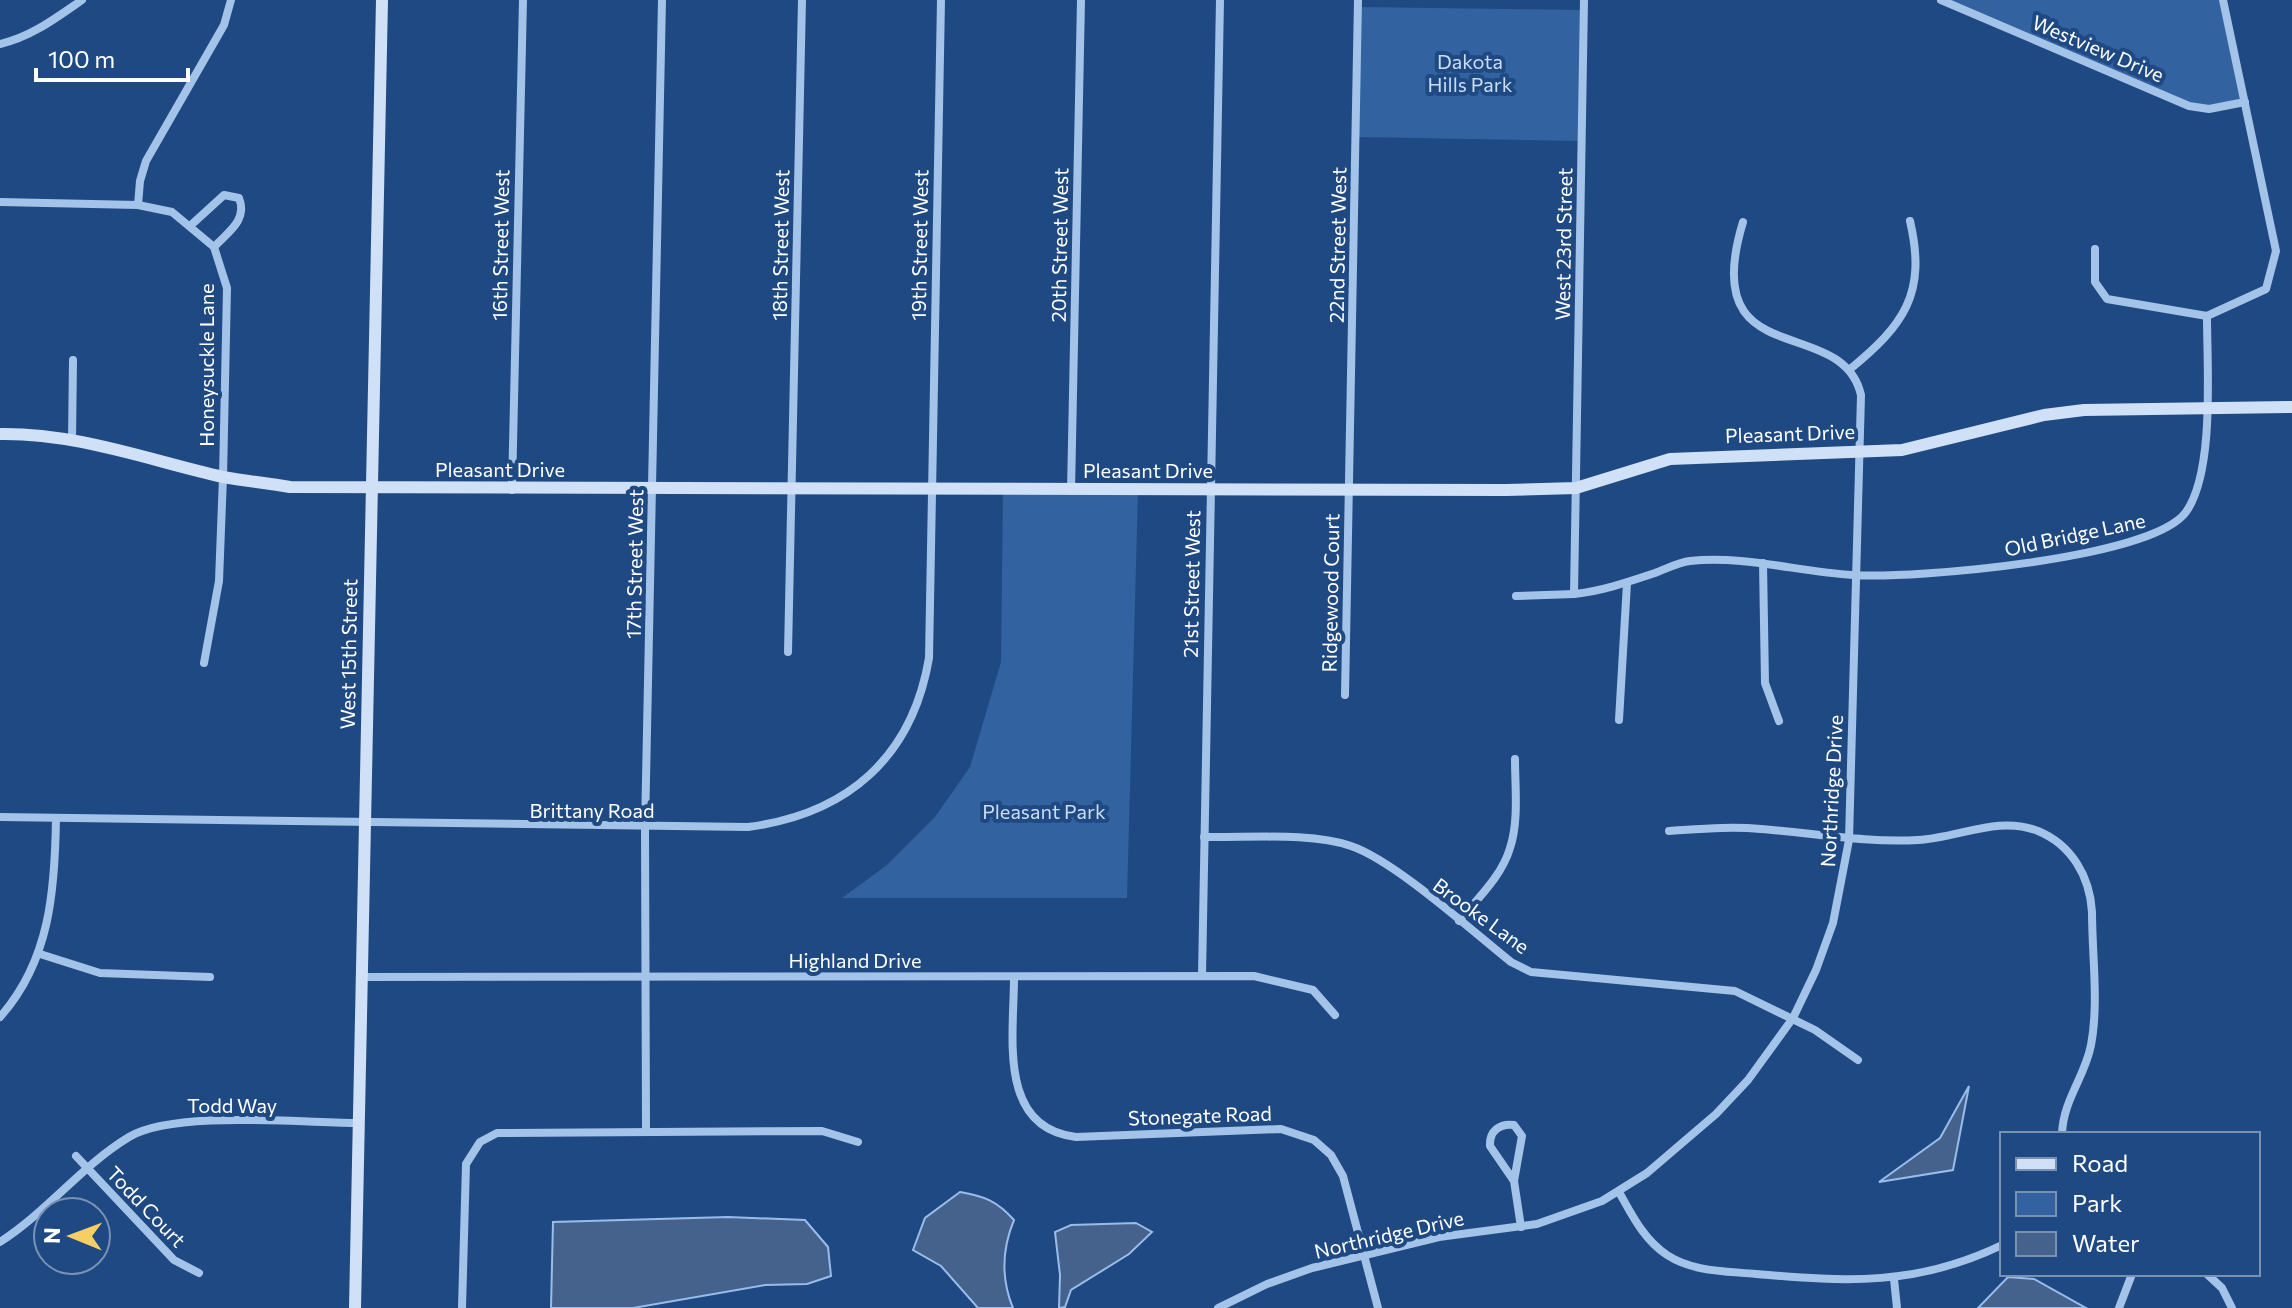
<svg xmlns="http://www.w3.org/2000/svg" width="2292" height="1308" font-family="Commissioner,sans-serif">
	<rect width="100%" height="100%" fill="#1f4982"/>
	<g fill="#3262a0">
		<path d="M1941,0H2223L2245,102L2209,109L2189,106Z"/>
		<path d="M1358,7L1584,10L1582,141L1356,137Z"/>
		<path d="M1003,491H1138L1127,898H842L887,865L935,817L970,767L1001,662Z"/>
	</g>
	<g fill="#44628c" stroke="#98bdea" stroke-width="2">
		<path d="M1969,1086L1953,1170L1879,1182L1940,1138Z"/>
		<path d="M960,1192C984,1196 997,1201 1014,1220C1002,1249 1001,1279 1013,1308H978L941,1266L913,1250L925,1218Z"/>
		<path d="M728,1217L805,1220L828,1247L831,1276L807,1284L765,1285L633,1308H551L553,1222Z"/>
		<path d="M1136,1223L1152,1232L1129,1254L1071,1290L1065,1307L1059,1308L1060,1275L1055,1232L1071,1225Z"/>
		<path d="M2008,1277L2034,1279L2086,1308H1978Z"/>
	</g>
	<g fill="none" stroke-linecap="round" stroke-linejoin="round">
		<g stroke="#a4c3e9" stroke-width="8">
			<path d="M1584,0L1574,594C1602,591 1628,582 1655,573C1666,569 1679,562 1690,561C1744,555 1799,572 1853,575C1913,579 2152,559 2186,512C2215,471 2207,367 2207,316L2266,289L2276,251L2223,0"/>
			<path d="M1941,0L2189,106L2209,109L2245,102"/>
			<path d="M0,44C31,37 56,18 82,0"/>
			<path d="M0,202L138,205L172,212L214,247L227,288L223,477L219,581L204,663"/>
			<path d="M138,205L140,181L146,161L224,25L231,0"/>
			<path d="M190,226L224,195L239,198C248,220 228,232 214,247"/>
			<path d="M2095,249V282L2107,299L2207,316"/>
			<path d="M1849,370C1904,325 1927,294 1910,221"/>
			<path d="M72,440L73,360"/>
			<path d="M512,490L523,0"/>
			<path d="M1071,491L1081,0"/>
			<path d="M1763,563L1765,683L1779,721"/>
			<path d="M1516,596L1574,594"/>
			<path d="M788,652L802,0"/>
			<path d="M1345,695L1358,0"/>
			<path d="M1619,720L1627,583"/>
			<path d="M0,817L748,827C847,814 912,758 929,658L941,0"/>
			<path d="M1669,831C1700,829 1730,826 1761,829C1814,833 1865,843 1918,840C1959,838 1998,815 2038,831C2072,845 2090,877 2092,912C2092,955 2099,1003 2091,1045C2085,1077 2063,1100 2062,1134"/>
			<path d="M1204,837C1248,838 1311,832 1351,846C1395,861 1472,931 1511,962L1531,972L1735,991L1815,1030L1858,1060"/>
			<path d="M1459,921C1477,899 1502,876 1510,848C1519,821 1515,788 1515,759"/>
			<path d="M40,954L100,973L210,977"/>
			<path d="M1202,976L1220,0"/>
			<path d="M362,977L1254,976L1313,990L1335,1015"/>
			<path d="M1014,978C1014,1035 997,1128 1076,1137L1281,1129L1314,1140L1331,1155L1343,1176L1378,1308"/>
			<path d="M0,1017C50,961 55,890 56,818"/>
			<path d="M646,1129L645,828L662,0"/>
			<path d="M76,1156L174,1260L199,1273"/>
			<path d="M1514,1181L1490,1146C1489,1131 1500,1123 1514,1125L1522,1136L1514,1181L1521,1227"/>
			<path d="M1619,1192C1632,1215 1644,1240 1667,1255C1693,1272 1725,1271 1756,1274C1847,1282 1917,1286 2002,1245"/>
			<path d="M0,1242C47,1212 81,1166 129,1137C173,1110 303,1123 359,1123"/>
			<path d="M2207,1274L2222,1288L2232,1308"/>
			<path d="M1894,1279L1897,1308"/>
			<path d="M462,1308L466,1164L480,1142L497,1133L822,1131L858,1142"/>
			<path d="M1218,1308L1267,1284L1312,1268L1439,1237L1537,1224L1602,1201L1647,1173L1716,1114L1748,1080L1793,1018L1816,970L1833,923L1849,840L1861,395C1842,312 1696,376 1743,222"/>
			<path d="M2119,1308L2132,1274"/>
		</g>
		<g stroke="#cfe0f7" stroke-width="12">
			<path d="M0,434C78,433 148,460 223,477C245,481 268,483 290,487L1506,490L1576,488L1670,459L1902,450L2044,415L2084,410L2292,407"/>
			<path d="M355,1308L382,0"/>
		</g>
	</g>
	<g text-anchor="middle" stroke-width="8" stroke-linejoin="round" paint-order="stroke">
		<g font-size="20" fill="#fff" stroke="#1f4982">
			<text transform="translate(2098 49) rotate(23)" y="7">Westview Drive</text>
			<text transform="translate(1564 244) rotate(-89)" y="7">West 23rd Street</text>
			<text transform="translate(501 245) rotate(-89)" y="7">16th Street West</text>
			<text transform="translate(781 245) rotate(-89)" y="7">18th Street West</text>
			<text transform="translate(920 245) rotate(-89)" y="7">19th Street West</text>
			<text transform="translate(1060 245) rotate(-89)" y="7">20th Street West</text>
			<text transform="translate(1338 245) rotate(-89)" y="7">22nd Street West</text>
			<text transform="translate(207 365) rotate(-90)" y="7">Honeysuckle Lane</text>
			<text transform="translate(1790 434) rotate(-2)" y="7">Pleasant Drive</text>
			<text x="500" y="477">Pleasant Drive</text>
			<text x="1148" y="478">Pleasant Drive</text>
			<text transform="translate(2075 535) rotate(-12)" y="7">Old Bridge Lane</text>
			<text transform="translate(635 564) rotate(-89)" y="7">17th Street West</text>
			<text transform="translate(1192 584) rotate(-89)" y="7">21st Street West</text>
			<text transform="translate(1331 593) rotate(-89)" y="7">Ridgewood Court</text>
			<text transform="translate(349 654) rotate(-89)" y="7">West 15th Street</text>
			<text transform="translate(1832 791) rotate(-87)" y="7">Northridge Drive</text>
			<text x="592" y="818">Brittany Road</text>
			<text transform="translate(1481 916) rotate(36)" y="7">Brooke Lane</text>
			<text x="855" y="968">Highland Drive</text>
			<text x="232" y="1113">Todd Way</text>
			<text transform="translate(1200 1116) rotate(-2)" y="7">Stonegate Road</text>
			<text transform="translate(146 1207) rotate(46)" y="7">Todd Court</text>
			<text transform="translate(1389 1235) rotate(-13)" y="7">Northridge Drive</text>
		</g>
		<g font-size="20" fill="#c9ddf7" stroke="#1f4982">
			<text x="1470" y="69">Dakota<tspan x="1470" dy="23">Hills Park</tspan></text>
			<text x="1044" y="819">Pleasant Park</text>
		</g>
	</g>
	<rect x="2000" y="1132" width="260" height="144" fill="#1f4982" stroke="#7992b4" stroke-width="2"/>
	<rect x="2016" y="1158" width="40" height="12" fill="#cfe0f7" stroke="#7992b4" stroke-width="2"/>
	<text x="2072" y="1172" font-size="24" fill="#ffffff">Road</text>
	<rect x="2016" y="1192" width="40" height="24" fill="#3262a0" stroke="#7992b4" stroke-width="2"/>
	<text x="2072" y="1212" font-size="24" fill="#ffffff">Park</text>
	<rect x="2016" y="1232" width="40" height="24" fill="#44628c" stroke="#7992b4" stroke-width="2"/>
	<text x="2072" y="1252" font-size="24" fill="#ffffff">Water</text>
	<g transform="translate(72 1236) rotate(271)"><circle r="38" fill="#1f4982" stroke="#7992b4" stroke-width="2"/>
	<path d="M0-6L14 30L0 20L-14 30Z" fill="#f7ce64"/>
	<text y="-12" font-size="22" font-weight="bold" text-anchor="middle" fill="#ffffff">N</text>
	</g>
	<path d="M36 68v12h152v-12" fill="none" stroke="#ffffff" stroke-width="4"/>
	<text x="48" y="68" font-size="24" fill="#ffffff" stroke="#1f4982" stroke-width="6" paint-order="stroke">100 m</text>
</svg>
